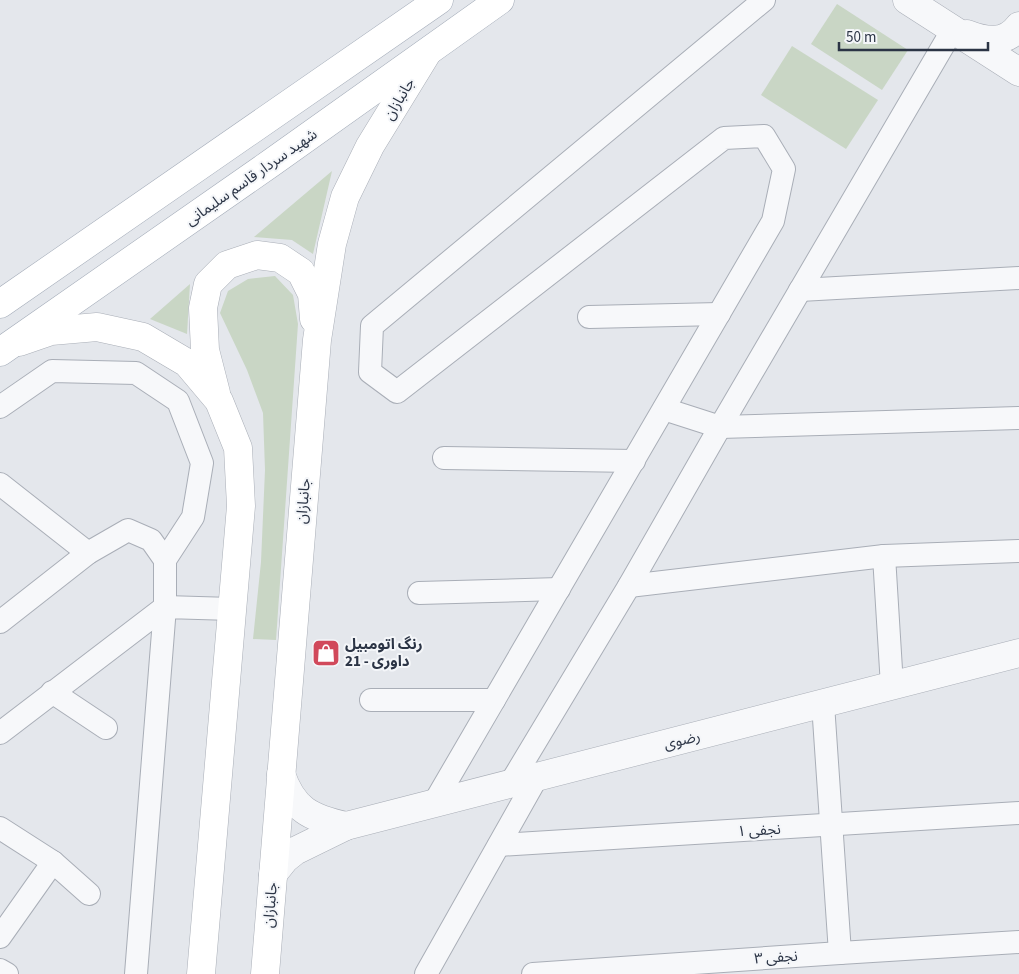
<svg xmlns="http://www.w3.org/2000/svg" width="1019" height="974" font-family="'Source Sans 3','Noto Sans Arabic',sans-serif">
	<rect width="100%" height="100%" fill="#e4e7ec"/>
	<g fill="#c9d6c5">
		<path d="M837,4L908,50L882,90L811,44Z"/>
		<path d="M792,46L878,100L846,149L761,95Z"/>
		<path d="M332,171L313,254L292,240L254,237Z"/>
		<path d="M275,276L293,295L298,324L276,640L253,639L261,562L265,470L263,413L247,370L220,313L228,291L248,279Z"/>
		<path d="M190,284L187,334L150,319Z"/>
	</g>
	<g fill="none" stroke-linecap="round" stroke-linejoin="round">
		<defs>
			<g id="minor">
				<path d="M800,290L1019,278"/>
				<path d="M589,317L719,314"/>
				<path d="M0,407L52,371L136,373L178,401L202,463L193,517L165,560"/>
				<path d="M664,409L720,427L1019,418"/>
				<path d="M444,458L634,461"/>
				<path d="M0,484L88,553"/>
				<path d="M884,556L892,686"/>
				<path d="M629,586L884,556L1019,551"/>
				<path d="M419,593L559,589"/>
				<path d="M0,622L88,553L128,530L151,540L165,560V607L0,733"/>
				<path d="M52,692L106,728"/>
				<path d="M371,700H494"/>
				<path d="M823,704L840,953"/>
				<path d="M510,784L629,586L720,427L953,29"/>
				<path d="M434,803L773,221L784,169L764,136L724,138L397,392L370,372L372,326L764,0"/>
				<path d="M0,828L53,862L89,894"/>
				<path d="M499,845L1019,813"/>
				<path d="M0,937L53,862"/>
				<path d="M0,970L7,974"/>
				<path d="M136,974L165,607L232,609"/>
				<path d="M426,974L537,777"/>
				<path d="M533,974L840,953L1019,942"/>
			</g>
			<g id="tertiary">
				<path d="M907,0L1019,72"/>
				<path d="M967,34C985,41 1005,45 1019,26"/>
				<path d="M281,774C293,810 311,818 346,826"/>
				<path d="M273,874L285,859L295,851L346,826L1019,653"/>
			</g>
			<g id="secondary">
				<path d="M19,342L51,331L97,327L143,337L187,363L219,401L238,448L241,506L201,974"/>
				<path d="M216,393L205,350L203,308L208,284L227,265L257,255L280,258L301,272L312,294L314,319"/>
				<path d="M265,974L317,340L332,244L345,197L370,146L427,53"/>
			</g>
			<g id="primary">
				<path d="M0,304L439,0"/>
				<path d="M0,352L271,163L500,0"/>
			</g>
		</defs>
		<use href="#minor" stroke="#a9aeb7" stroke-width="24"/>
		<use href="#tertiary" stroke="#a9aeb7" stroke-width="29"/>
		<use href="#secondary" stroke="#a9aeb7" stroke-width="29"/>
		<use href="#primary" stroke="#a3abb8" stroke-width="29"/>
		<use href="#minor" stroke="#f7f8fa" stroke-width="22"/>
		<use href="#tertiary" stroke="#f7f8fa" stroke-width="28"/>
		<use href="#secondary" stroke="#fff" stroke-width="28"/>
		<use href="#primary" stroke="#fff" stroke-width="28"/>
	</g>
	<defs>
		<symbol id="shop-square" viewBox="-11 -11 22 22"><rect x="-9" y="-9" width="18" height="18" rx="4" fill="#d1495b" stroke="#f4f6f9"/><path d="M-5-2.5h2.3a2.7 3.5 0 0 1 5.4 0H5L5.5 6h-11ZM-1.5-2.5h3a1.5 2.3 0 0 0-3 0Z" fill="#fff"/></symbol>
	</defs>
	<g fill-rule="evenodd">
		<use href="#shop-square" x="310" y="637" width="32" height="32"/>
	</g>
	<g text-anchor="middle" stroke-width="4" stroke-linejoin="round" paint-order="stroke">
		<g font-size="15" fill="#2b3445" stroke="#f4f6f9">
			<text transform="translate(399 99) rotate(-59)" y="5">جانبازان</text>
			<text transform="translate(251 177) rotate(-35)" y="5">شهید سردار قاسم سلیمانی</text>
			<text transform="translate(303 501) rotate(-85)" y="5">جانبازان</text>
			<text transform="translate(682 740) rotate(-14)" y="5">رضوی</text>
			<text transform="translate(759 830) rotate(-3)" y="5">نجفی ۱</text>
			<text transform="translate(270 905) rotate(-85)" y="5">جانبازان</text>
			<text transform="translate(776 957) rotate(-4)" y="5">نجفی ۳</text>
		</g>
		<g font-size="15" font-weight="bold" fill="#2b3445" stroke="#f4f6f9" text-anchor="start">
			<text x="345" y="649">رنگ اتومبیل<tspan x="345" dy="17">21 - داوری</tspan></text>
		</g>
	</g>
	<path d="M839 42v8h149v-8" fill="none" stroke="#2b3445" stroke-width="2.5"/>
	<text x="846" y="42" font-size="15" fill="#2b3445" stroke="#f4f6f9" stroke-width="4" paint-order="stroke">50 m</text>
</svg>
